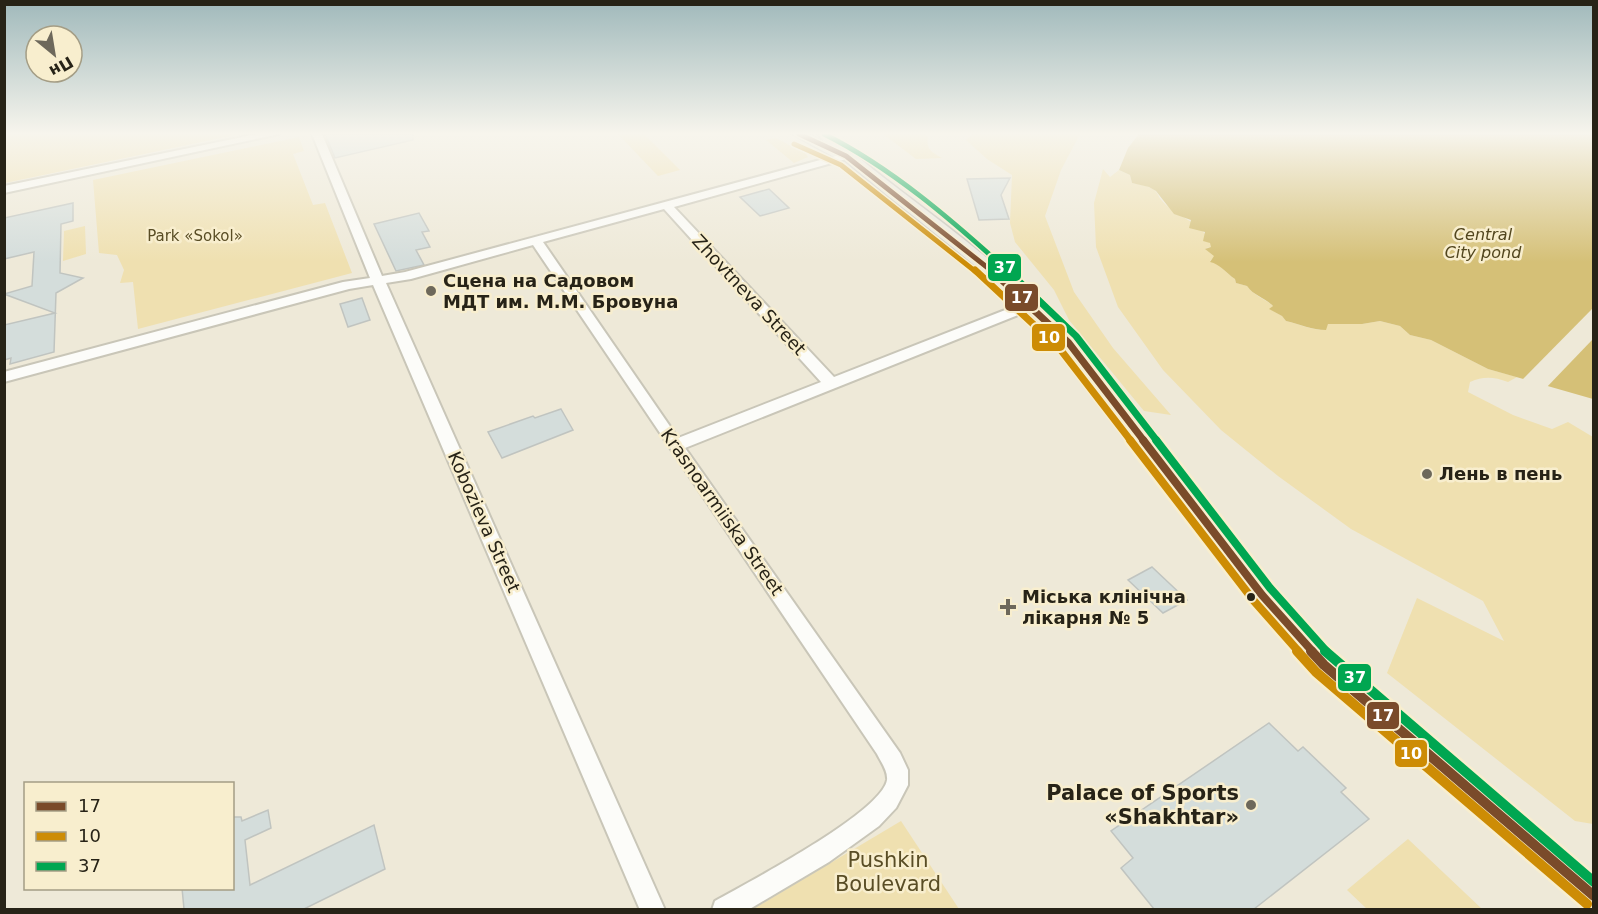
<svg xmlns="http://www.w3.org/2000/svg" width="1598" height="914" font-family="'DejaVu Sans',sans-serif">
	<rect width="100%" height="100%" fill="#eee9d8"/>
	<g fill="#efe0b0">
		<path d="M5,134H240L5,183Z"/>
		<path d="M618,134H644L680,170L658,176Z"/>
		<path d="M883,134H925L928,137C926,150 932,152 942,158L916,159Z"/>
		<path d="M972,134H1080L1061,170L1045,216L1074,292L1113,348L1171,415L1144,411L1069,320L1054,290L1015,242L1010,223L1012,175L987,159L966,140Z"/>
		<path d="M299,137L304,151L293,154L313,205L325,203L352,273L138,329L133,282L120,283L124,270L117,255L99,253L93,180Z"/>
		<path d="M776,138L806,154L808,157L794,163L766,140Z"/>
		<path d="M1103,169L1110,177L1119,170L1130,175L1132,183C1138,184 1145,185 1151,188C1158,191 1158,197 1163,202C1180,220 1203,221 1212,247L1206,248L1215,256L1210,261C1220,264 1226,273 1235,279L1236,283L1247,286C1254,296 1264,298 1273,306L1270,309L1282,316L1286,321C1300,324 1311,330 1325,330L1328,324H1362L1380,321L1400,326L1410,335L1431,340L1488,369L1517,377L1508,382C1494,377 1484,376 1470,382L1468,392L1513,415L1552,429L1568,422L1593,437V824L1575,821L1387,673L1417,598L1504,641L1483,601L1351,529L1278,476L1221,430L1163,370L1118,307L1096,247L1094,203Z"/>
		<path d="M85,226L86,254L63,261L64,231Z"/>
		<path d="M901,821L959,909H753Z"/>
		<path d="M1408,839L1482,909H1367L1347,890Z"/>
	</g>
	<path fill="#d5c077" d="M1139,134H1593V399L1488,369L1431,340L1410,335L1400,326L1380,321L1362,324H1328L1326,330C1312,330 1300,324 1286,321L1282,316L1269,309L1273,306C1264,297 1254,296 1247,286L1236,283L1235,279C1226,273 1220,264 1210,262L1214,256L1205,249L1211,247L1210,243L1203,241L1205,232L1189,228L1191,220L1174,214L1156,191L1149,187L1132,183L1130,175L1119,170L1128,148Z"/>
	<path fill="#eee9d8" d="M1593,308V339L1545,389L1520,382Z"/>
	<g fill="#d4dddb" stroke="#c0c4c0" stroke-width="1.5">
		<path d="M325,134H413V140L335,158Z"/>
		<path d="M1010,178L1001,195L1009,219L979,220L967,179Z"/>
		<path d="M769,189L789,208L760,216L740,197Z"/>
		<path d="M73,203V221L61,224L60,273L83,278L56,293L54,352L10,364L11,358L4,360V325L55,313L4,294L32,286L34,252L4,259V218Z"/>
		<path d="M419,213L429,231L422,232L430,247L416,250L424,265L396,271L374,224Z"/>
		<path d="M362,298L370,320L348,327L340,304Z"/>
		<path d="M561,409L573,430L502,458L488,432L533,416L535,418Z"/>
		<path d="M1152,567L1187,600L1163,613L1128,580Z"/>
		<path d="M1269,723L1298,751L1303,747L1346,788L1341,792L1369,819L1254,909H1154L1121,868L1133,858L1111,831Z"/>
		<path d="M268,810L271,828L245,840L250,885L374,825L385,869L304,909H184L182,888H232V817H241L242,821Z"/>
	</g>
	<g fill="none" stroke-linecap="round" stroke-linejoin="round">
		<defs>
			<g id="minor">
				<path d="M257,134H279L4,193V186Z"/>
				<path d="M312,134H322L382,276L405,272L846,153L850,154V158L674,207L834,377L1028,301H1038L1040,304L1038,307L685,448L900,753L908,770V785L896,808L879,826L829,862L748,910H712L715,901C747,883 881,813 887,780C888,771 881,762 877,754L533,245L411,279L386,283L665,910H640L373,285L349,289L4,382V372L343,282L370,278ZM664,209L821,382L678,438L543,242Z"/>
			</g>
			<path id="major" d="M792,134H809L824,142L818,134H832C867,167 906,194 943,223C990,259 1034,296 1074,338L1271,588L1333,657L1594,875V910L1583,907L1315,673L1253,602L1062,346C994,274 914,220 840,156H832Z"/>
		</defs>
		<use href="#minor" stroke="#c9c6b8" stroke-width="4"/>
		<use href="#major" stroke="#c9c7be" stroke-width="3"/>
		<use href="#minor" fill="#fcfcf9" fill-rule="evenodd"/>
		<use href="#major" fill="#eceae0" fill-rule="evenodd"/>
		<defs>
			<path id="bus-1-far3" d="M799,134L846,156L993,272"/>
			<path id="bus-1-far2" d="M991,270L1068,342L1144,441"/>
			<path id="bus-1-far1" d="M1143,440L1262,595L1313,652"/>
			<path id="bus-1" d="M1311,651L1324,665L1594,896"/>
			<path id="bus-2-far3" d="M794,144L841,165L976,272"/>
			<path id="bus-2-far2" d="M975,270L1060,349L1131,441"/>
			<path id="bus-2-far1" d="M1130,440L1254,601L1299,652"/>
			<path id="bus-2" d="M1297,651L1316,672L1587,904"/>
			<path id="bus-3-far3" d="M824,134C892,168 953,221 1009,272"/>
			<path id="bus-3-far2" d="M1007,270L1076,336L1157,441"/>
			<path id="bus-3-far1" d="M1156,440L1270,588L1327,652"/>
			<path id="bus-3" d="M1325,651L1594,882"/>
		</defs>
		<use href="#bus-1-far3" stroke="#f8eece" stroke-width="8"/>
		<use href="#bus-1-far2" stroke="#f8eece" stroke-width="10"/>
		<use href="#bus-1-far1" stroke="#f8eece" stroke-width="13"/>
		<use href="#bus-1" stroke="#f8eece" stroke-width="15"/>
		<use href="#bus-2-far3" stroke="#f8eece" stroke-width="8"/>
		<use href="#bus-2-far2" stroke="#f8eece" stroke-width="10"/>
		<use href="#bus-2-far1" stroke="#f8eece" stroke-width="13"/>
		<use href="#bus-2" stroke="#f8eece" stroke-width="15"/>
		<use href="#bus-3-far3" stroke="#f8eece" stroke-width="8"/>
		<use href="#bus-3-far2" stroke="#f8eece" stroke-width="10"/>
		<use href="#bus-3-far1" stroke="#f8eece" stroke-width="13"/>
		<use href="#bus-3" stroke="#f8eece" stroke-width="15"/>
		<use href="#bus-1-far3" stroke="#7a4b2a" stroke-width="5"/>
		<use href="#bus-1-far2" stroke="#7a4b2a" stroke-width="7"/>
		<use href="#bus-1-far1" stroke="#7a4b2a" stroke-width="8"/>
		<use href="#bus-1" stroke="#7a4b2a" stroke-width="10"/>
		<use href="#bus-2-far3" stroke="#cd8c05" stroke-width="5"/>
		<use href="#bus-2-far2" stroke="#cd8c05" stroke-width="7"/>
		<use href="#bus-2-far1" stroke="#cd8c05" stroke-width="8"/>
		<use href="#bus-2" stroke="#cd8c05" stroke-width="10"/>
		<use href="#bus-3-far3" stroke="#00a651" stroke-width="5"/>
		<use href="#bus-3-far2" stroke="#00a651" stroke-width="7"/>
		<use href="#bus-3-far1" stroke="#00a651" stroke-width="8"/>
		<use href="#bus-3" stroke="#00a651" stroke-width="10"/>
	</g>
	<linearGradient id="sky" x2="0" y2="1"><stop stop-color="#a0b9bb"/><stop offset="0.51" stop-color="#f7f5ed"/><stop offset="1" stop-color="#f7f5ed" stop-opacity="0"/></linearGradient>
	<rect width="1598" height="262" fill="url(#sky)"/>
	<g fill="#6d685b" stroke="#f8eece" stroke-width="2">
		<circle cx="431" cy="291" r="6"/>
		<circle cx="1427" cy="474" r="6"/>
		<path d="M1005 598h6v6h6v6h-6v6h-6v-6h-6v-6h6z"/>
		<circle cx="1251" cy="805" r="6"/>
	</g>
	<circle fill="#272317" stroke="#f8eece" stroke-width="2" cx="1251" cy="597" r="5"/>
	<g text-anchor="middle" stroke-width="5" stroke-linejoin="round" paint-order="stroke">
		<g font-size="15" fill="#594d25" stroke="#f8eece">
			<text x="195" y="241">Park «Sokol»</text>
		</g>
		<g font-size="16" font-style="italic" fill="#52461e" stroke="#f8eece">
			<text x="1483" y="240">Central<tspan x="1483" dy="18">City pond</tspan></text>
		</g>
		<g font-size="18" font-weight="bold" fill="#272317" stroke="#f8eece" text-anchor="start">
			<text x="443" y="287">Сцена на Садовом<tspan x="443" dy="21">МДТ им. М.М. Бровуна</tspan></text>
			<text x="1439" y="480">Лень в пень</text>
			<text x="1022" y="603">Міська клінічна<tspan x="1022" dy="21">лікарня № 5</tspan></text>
		</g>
		<g font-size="18" fill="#272317" stroke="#f8eece">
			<text transform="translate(749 295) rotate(47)" y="6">Zhovtneva Street</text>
			<text transform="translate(722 512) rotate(55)" y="6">Krasnoarmiiska Street</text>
			<text transform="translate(484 522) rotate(66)" y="6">Kobozieva Street</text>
		</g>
		<g font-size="21" font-weight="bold" fill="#272317" stroke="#f8eece" text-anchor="end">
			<text x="1239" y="800">Palace of Sports<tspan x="1239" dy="24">«Shakhtar»</tspan></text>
		</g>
		<g font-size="21" fill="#594d25" stroke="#f8eece">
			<text x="888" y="867">Pushkin<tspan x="888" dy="24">Boulevard</tspan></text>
		</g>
	</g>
	<g stroke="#f8eece" stroke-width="2">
		<rect x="987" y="253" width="35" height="29" rx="6" fill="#00a651"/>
		<rect x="1004" y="283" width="35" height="29" rx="6" fill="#7a4b2a"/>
		<rect x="1031" y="323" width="35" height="29" rx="6" fill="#cd8c05"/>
		<rect x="1337" y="663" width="35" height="29" rx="6" fill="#00a651"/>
		<rect x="1366" y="701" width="34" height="29" rx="6" fill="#7a4b2a"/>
		<rect x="1394" y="739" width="34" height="29" rx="6" fill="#cd8c05"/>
	</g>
	<g font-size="16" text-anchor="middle" font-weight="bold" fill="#fff">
		<text x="1005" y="273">37</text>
		<text x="1022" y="303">17</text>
		<text x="1049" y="343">10</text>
		<text x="1355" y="683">37</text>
		<text x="1383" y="721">17</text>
		<text x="1411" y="759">10</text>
	</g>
	<rect width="1598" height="914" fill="none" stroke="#272317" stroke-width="12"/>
	<rect x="24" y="782" width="210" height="108" fill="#f8eece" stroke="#a49d85" stroke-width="1.5"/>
	<rect x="36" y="802" width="30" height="9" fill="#7a4b2a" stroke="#a49d85" stroke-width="1.5"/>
	<text x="78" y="812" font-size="18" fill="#272317">17</text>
	<rect x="36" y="832" width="30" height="9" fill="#cd8c05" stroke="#a49d85" stroke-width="1.5"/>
	<text x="78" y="842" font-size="18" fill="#272317">10</text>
	<rect x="36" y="862" width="30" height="9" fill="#00a651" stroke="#a49d85" stroke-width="1.5"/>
	<text x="78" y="872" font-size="18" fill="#272317">37</text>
	<g transform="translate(54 54) rotate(150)"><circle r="28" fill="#f8eece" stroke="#a49d85" stroke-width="1.5"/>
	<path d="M0-4.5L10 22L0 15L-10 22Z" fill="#6d685b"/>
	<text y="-9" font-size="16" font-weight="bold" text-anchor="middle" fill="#272317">Пн</text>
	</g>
</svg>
